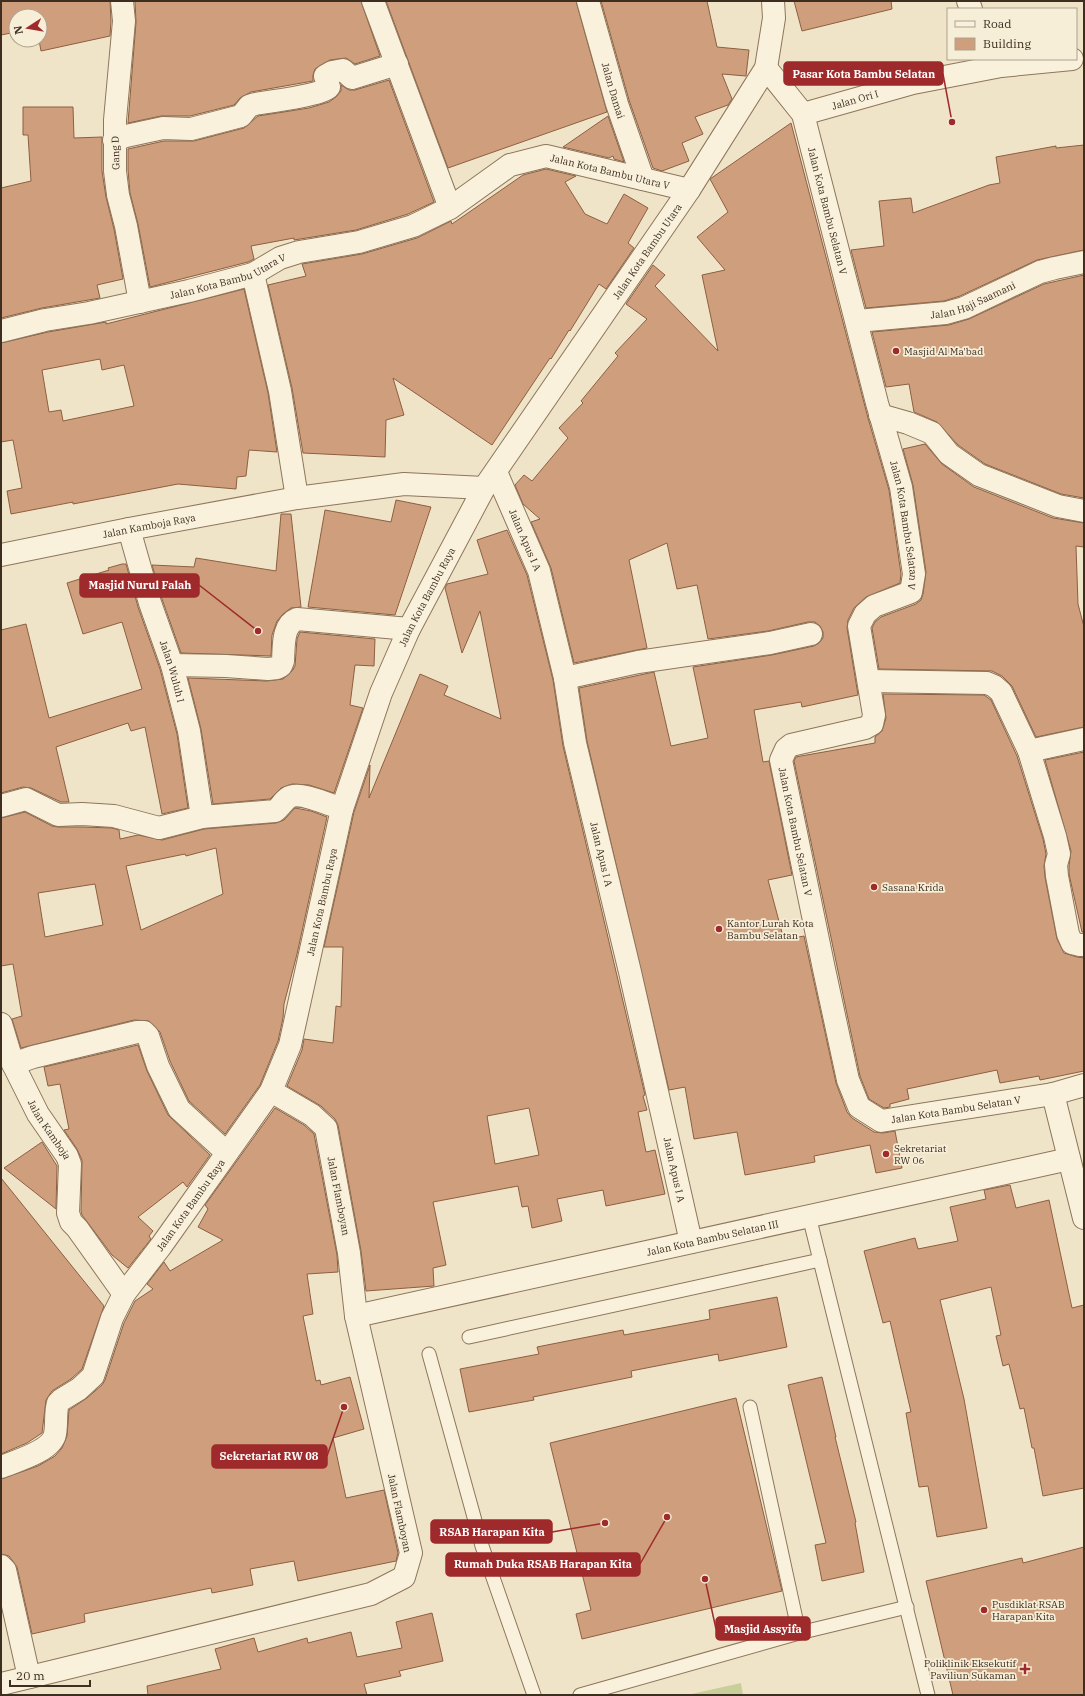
<svg xmlns="http://www.w3.org/2000/svg" width="1085" height="1696" font-family="'IBM Plex Serif',serif">
	<rect width="100%" height="100%" fill="#f0e4c8"/>
	<path fill="#c9cf9b" d="M741,1683L743,1695H687Z"/>
	<g fill="#cf9f7d" stroke="#8d5f41" fill-rule="evenodd">
		<path d="M1,1H110L111,21L110,36L41,51L39,40H40V16H16V32L1,35Z"/>
		<path d="M135,1H361L380,56L355,64L346,58L330,60L315,69L313,75V81L251,92L240,98L234,105L190,116H161L128,123L136,22Z"/>
		<path d="M386,1H576L607,112L448,168Z"/>
		<path d="M601,1H707L717,47L749,50L746,76L722,74L732,99L728,105L695,117L703,134L682,143L689,161L662,171L653,168L629,100Z"/>
		<path d="M794,1H891L892,9L802,31Z"/>
		<path d="M389,80L434,202L408,214L356,230L294,240V238L251,246L254,259L248,262L150,287L138,224L130,193L128,170V149L164,141H194L244,128L258,116L309,108L329,102L336,97L341,91V85L349,90H355Z"/>
		<path d="M23,107H73L74,138L102,137V171L106,197L114,229L123,279L97,285L100,298L42,308L1,318V188L31,181L28,135H23Z"/>
		<path d="M608,116L624,162L614,159L613,156L609,158L563,147Z"/>
		<path d="M791,123L868,418L889,490L901,574L900,583L866,597L854,608L848,620L847,628L858,695L802,707L801,702L754,710L763,762L769,761L792,875L768,880L784,940L804,936L836,1083L847,1112L852,1118L874,1132L883,1133L895,1131L902,1168L876,1173L870,1145L814,1156L815,1162L745,1175L737,1132L694,1139L685,1087L669,1090L587,741L579,688L654,672L671,746L708,738L693,667L772,655L814,646L819,643L823,638V632L820,626L815,622H808L768,631L708,639L697,585L677,589L667,543L629,560L647,648L574,663L551,568L531,522L540,519L523,504L515,485L524,475L532,481L568,438L559,428L583,403L581,401L618,356L615,353L647,319L626,304L653,265L665,275L655,286L718,351L702,275L725,270L697,237L728,212L710,179Z"/>
		<path d="M1084,145V250L1037,260L960,296L944,301L866,308L851,250L884,246L879,201L911,198L913,213L989,185L1000,183L996,157L1056,146V148Z"/>
		<path d="M546,169L576,176L565,182L585,214L607,224L624,194L648,208L628,243L634,248L606,289L599,284L570,331L569,330L551,359L550,358L492,445L393,378L404,415L386,420L385,457L303,453L292,388L268,285L306,276L302,264L362,254L417,238L451,221L452,224L523,175Z"/>
		<path d="M1084,275V498L1061,494L985,464L958,445L937,422L914,412L909,384L886,387L872,332L949,325L969,319L1044,284Z"/>
		<path d="M244,289L268,393L277,452L249,450L246,476L237,477L236,489L178,484L73,504V502L11,514L7,491L22,488L13,440L1,442V343L48,332L106,322V324ZM100,359L102,370L124,365L134,406L63,421L61,410L49,412L42,370Z"/>
		<path d="M925,444L942,464L974,487L1053,518L1084,523V547L1076,546L1078,604L1084,627V727L1036,737L1012,686L1002,676L992,671L879,669L872,628L875,622L881,617L916,604L921,600L923,594L926,572L913,485L903,449Z"/>
		<path d="M396,500L431,507L395,615L308,607L325,510L391,522Z"/>
		<path d="M281,514H291L301,607L291,608L283,614L277,621L272,635L271,656L181,653L162,599L152,565L194,567L196,558L276,571Z"/>
		<path d="M507,530L527,575L553,680L563,746L645,1095L643,1096L647,1110L638,1112L646,1152L655,1150L665,1194L606,1206L603,1190L557,1199L562,1221L532,1228L528,1206L522,1207L518,1186L433,1202L446,1265L433,1268L434,1286L366,1291L361,1251L338,1125L335,1119L321,1106L287,1086L302,1050L304,1039L333,1043L336,1006L341,1007L343,947H324L354,812L370,765L369,798L420,674L448,686L444,695L501,719L480,611L462,653L445,588L447,584L488,574L477,540ZM529,1108L539,1155L495,1164L487,1116Z"/>
		<path d="M122,564H126L138,607L160,669L177,734L188,808L162,814L145,727L131,731L128,723L56,747L69,802H61L31,788L23,787L1,793V630L26,624L49,718L142,689L122,622L83,634L67,583L109,570L108,568Z"/>
		<path d="M300,632L375,639L374,666L355,665L350,705L363,708L334,793L309,785L292,784L281,788L270,799L213,804L201,729L188,678L267,681L283,679L292,671L295,666L297,639Z"/>
		<path d="M883,694L984,695L991,700L1017,756L1043,839L1046,854L1044,866L1045,877L1057,939L1064,953L1077,957L1084,958V1071L1040,1080L1039,1076L1000,1083L997,1070L907,1089L909,1099L890,1104V1107L884,1108L869,1099L860,1076L794,761L796,757L801,756L875,743V737L882,731L886,718Z"/>
		<path d="M1084,752V932H1082L1069,874V866L1071,851L1045,760Z"/>
		<path d="M295,808L311,811L327,817L297,954L284,1004L283,1018L278,1041L260,1085L225,1134L189,1101L170,1061L160,1032L149,1021L134,1020L21,1048L12,1019L22,1016L13,964L1,966V818L25,812L52,826L58,827H82L112,828L119,830L120,839L138,835L162,840L204,829L276,823L284,820ZM216,848L223,894L141,930L126,866L185,854L186,856ZM95,884L103,925L45,937L38,893Z"/>
		<path d="M138,1045L147,1071L168,1115L210,1155L187,1187L183,1182L138,1217L153,1231L149,1236L151,1239L128,1268L112,1255L82,1215L81,1211L82,1160L77,1149L64,1130L69,1129L60,1084L48,1086L44,1067Z"/>
		<path d="M275,1108L304,1125L314,1134L337,1255L338,1272L307,1274L313,1314L303,1316L316,1381L320,1380L321,1385L350,1377L364,1429L333,1438L346,1498L384,1490L398,1553L396,1561L298,1581L294,1561L250,1569L253,1585L212,1593L211,1588L84,1614L85,1622L32,1634L17,1567L9,1556L1,1554V1479L38,1466L55,1456L62,1448L67,1436L69,1410L87,1398L102,1385L105,1380L124,1323L135,1301L153,1289L147,1284L164,1262L170,1271L223,1240L198,1227L208,1209L205,1205Z"/>
		<path d="M42,1142L57,1166L56,1209L4,1168Z"/>
		<path d="M1,1178L104,1306L82,1369L71,1379L52,1391L46,1400L42,1433L27,1443L1,1454Z"/>
		<path d="M1010,1185L1016,1208L1049,1200L1072,1308L1084,1305V1488L1043,1496L1034,1448H1032L1024,1408L1020,1409L1009,1364L1003,1366L996,1336L1001,1335L991,1287L940,1300L964,1399L987,1528L937,1537L928,1486L919,1487L906,1413L911,1412L890,1321L883,1323L864,1251L915,1238L918,1249L958,1241L950,1207L986,1199L984,1190Z"/>
		<path d="M777,1297L787,1347L719,1361L718,1354L631,1371L632,1377L533,1397L534,1400L469,1412L460,1369L539,1354L537,1347L623,1330L624,1335L710,1319L709,1310Z"/>
		<path d="M822,1377L836,1437H835L856,1522L855,1523L864,1572L822,1581L815,1545L826,1543L788,1385Z"/>
		<path d="M736,1398L782,1591L582,1639L576,1614L591,1610L550,1443Z"/>
		<path d="M1084,1547V1695H953L926,1581L1022,1558L1023,1563Z"/>
		<path d="M432,1613L443,1661L399,1671L401,1676L364,1684L367,1695H148L147,1686L221,1669L215,1649L254,1638L258,1652L307,1638L308,1643L351,1632L357,1657L402,1648L396,1622Z"/>
	</g>
	<g fill="none" stroke-linecap="round" stroke-linejoin="round">
		<defs>
			<g id="service">
				<path d="M809,1216L928,1695"/>
				<path d="M469,1337L820,1260"/>
				<path d="M429,1354L482,1546L534,1695"/>
				<path d="M750,1407L799,1633"/>
				<path d="M580,1695L799,1633L907,1607"/>
			</g>
			<g id="minor">
				<path d="M122,1L124,21L115,120V171L118,195L126,226L140,302"/>
				<path d="M373,1L450,208"/>
				<path id="s1" d="M588,1L617,104L643,179"/>
				<path d="M968,1L971,9"/>
				<path id="s2" d="M766,68L803,114L877,403L901,487L914,574L911,592L874,606L865,614L859,626L874,715L872,724L865,728L791,745L786,749L781,760L824,969L848,1080L859,1107L881,1121L1053,1094L1084,1085"/>
				<path id="s3" d="M803,114L913,83L1001,66L1072,59"/>
				<path d="M114,140L126,136L163,128L191,129L241,116L249,106L255,104C267,102 324,95 329,87L325,76L332,72L343,70L352,78L397,64"/>
				<path d="M253,274L280,391L297,498"/>
				<path id="s4" d="M857,321L946,313L964,308L1040,272L1055,268L1084,262"/>
				<path id="s5" d="M1,331L45,320L89,313L189,291L253,274L280,258L299,252L359,242L413,226L450,208L510,165L546,156L689,190"/>
				<path d="M880,415L908,423L932,433L949,454L979,475L1058,506L1084,511"/>
				<path id="s6" d="M496,472L539,571L565,678L575,743L630,972L691,1242"/>
				<path id="s7" d="M129,529L150,603L172,665L189,731L202,817"/>
				<path d="M172,665L226,666L268,669L277,668L281,666L283,661C284,647 282,625 297,619L409,629"/>
				<path d="M565,678L638,662L770,643L811,634"/>
				<path d="M869,681L987,683L994,686L1001,692L1029,751L1055,836L1059,854L1056,865L1057,876L1068,934L1072,943L1080,945H1084"/>
				<path d="M1029,751L1084,739"/>
				<path d="M1,806L26,799L58,815L82,814L114,816L159,828L202,817L275,811C280,808 283,801 288,798C298,790 330,805 342,809"/>
				<path id="s8" d="M1,1024L13,1064L38,1114L67,1156L70,1164L68,1213L71,1222L77,1228L124,1294"/>
				<path d="M13,1064L33,1057L137,1032H144L148,1036L158,1066L179,1109L226,1152"/>
				<path d="M1053,1094L1084,1218"/>
				<path id="s9" d="M356,1316L1069,1159"/>
				<path id="s10" d="M1,1467C16,1461 52,1451 55,1434C57,1424 55,1412 58,1403L61,1400L79,1389L93,1376L112,1318L124,1294L161,1246L271,1091L290,1045L342,809L381,693L409,629L484,488"/>
				<path d="M1,1566L5,1570L29,1677"/>
				<path d="M1,1684L371,1594L404,1577L411,1553L356,1316L349,1253L326,1128L312,1115L271,1091"/>
			</g>
			<g id="tertiary">
				<path id="s11" d="M1,555L129,529L297,498L404,484L484,488L689,190L766,68L774,18L773,1"/>
			</g>
		</defs>
		<use href="#service" stroke="#8d765c" stroke-width="15"/>
		<use href="#minor" stroke="#8d765c" stroke-width="24"/>
		<use href="#tertiary" stroke="#8d765c" stroke-width="24"/>
		<use href="#service" stroke="#faf1dc" stroke-width="13"/>
		<use href="#minor" stroke="#faf1dc" stroke-width="22"/>
		<use href="#tertiary" stroke="#faf1dc" stroke-width="22"/>
	</g>
	<g fill="#9e2a2b" stroke="#f7eed8" stroke-width="1.5">
		<circle cx="896" cy="351" r="4"/>
		<circle cx="874" cy="887" r="4"/>
		<circle cx="719" cy="929" r="4"/>
		<circle cx="886" cy="1154" r="4"/>
		<circle cx="984" cy="1610" r="4"/>
		<path d="M1023 1663h4v4h4v4h-4v4h-4v-4h-4v-4h4z"/>
	</g>
	<g text-anchor="middle" stroke-width="3.5" stroke-linejoin="round" paint-order="stroke">
		<g font-size="10" fill="#3d2e20" stroke="#f7eed8">
			<text dy="4" stroke="none"><textPath href="#s1" startOffset="93">Jalan Damai</textPath></text>
			<text dy="4" stroke="none"><textPath href="#s3" startOffset="54">Jalan Ori I</textPath></text>
			<text transform="translate(115 153) rotate(-92)" y="4">Gang D</text>
			<text dy="4" stroke="none"><textPath href="#s5" startOffset="645">Jalan Kota Bambu Utara V</textPath></text>
			<text dy="4" stroke="none"><textPath href="#s2" startOffset="159">Jalan Kota Bambu Selatan V</textPath></text>
			<text dy="4" stroke="none"><textPath href="#s11" startOffset="777">Jalan Kota Bambu Utara</textPath></text>
			<text dy="4" stroke="none"><textPath href="#s5" startOffset="234">Jalan Kota Bambu Utara V</textPath></text>
			<text dy="4" stroke="none"><textPath href="#s4" startOffset="119">Jalan Haji Saamani</textPath></text>
			<text dy="4" stroke="none"><textPath href="#s2" startOffset="483">Jalan Kota Bambu Selatan V</textPath></text>
			<text dy="4" stroke="none"><textPath href="#s11" startOffset="151">Jalan Kamboja Raya</textPath></text>
			<text dy="4" stroke="none"><textPath href="#s6" startOffset="74">Jalan Apus I A</textPath></text>
			<text dy="4" stroke="none"><textPath href="#s10" startOffset="1000">Jalan Kota Bambu Raya</textPath></text>
			<text dy="4" stroke="none"><textPath href="#s7" startOffset="149">Jalan Wuluh I</textPath></text>
			<text dy="4" stroke="none"><textPath href="#s2" startOffset="891">Jalan Kota Bambu Selatan V</textPath></text>
			<text dy="4" stroke="none"><textPath href="#s6" startOffset="398">Jalan Apus I A</textPath></text>
			<text dy="4" stroke="none"><textPath href="#s10" startOffset="676">Jalan Kota Bambu Raya</textPath></text>
			<text dy="4" stroke="none"><textPath href="#s2" startOffset="1276">Jalan Kota Bambu Selatan V</textPath></text>
			<text dy="4" stroke="none"><textPath href="#s8" startOffset="117">Jalan Kamboja</textPath></text>
			<text dy="4" stroke="none"><textPath href="#s6" startOffset="722">Jalan Apus I A</textPath></text>
			<text transform="translate(339 1196) rotate(79)" y="4">Jalan Flamboyan</text>
			<text dy="4" stroke="none"><textPath href="#s10" startOffset="340">Jalan Kota Bambu Raya</textPath></text>
			<text dy="4" stroke="none"><textPath href="#s9" startOffset="365">Jalan Kota Bambu Selatan III</textPath></text>
			<text transform="translate(400 1513) rotate(78)" y="4">Jalan Flamboyan</text>
		</g>
		<g font-size="10" fill="#3d2e20" stroke="#f7eed8" text-anchor="start">
			<text x="904" y="355">Masjid Al Ma'bad</text>
			<text x="882" y="891">Sasana Krida</text>
			<text x="727" y="927">Kantor Lurah Kota<tspan x="727" dy="12">Bambu Selatan</tspan></text>
			<text x="894" y="1152">Sekretariat<tspan x="894" dy="12">RW 06</tspan></text>
			<text x="992" y="1608">Pusdiklat RSAB<tspan x="992" dy="12">Harapan Kita</tspan></text>
			<text x="1016" y="1667" text-anchor="end">Poliklinik Eksekutif<tspan x="1016" dy="12">Paviliun Sukaman</tspan></text>
		</g>
	</g>
	<path fill="none" stroke="#9e2a2b" stroke-width="1.5" d="M952 122L943 74M258 631L199 585M344 1407L327 1456M605 1523L552 1532M667 1517L640 1564M705 1579L716 1629"/>
	<g fill="#9e2a2b" stroke="#f7eed8" stroke-width="1.5">
		<circle cx="952" cy="122" r="4"/>
		<circle cx="258" cy="631" r="4"/>
		<circle cx="344" cy="1407" r="4"/>
		<circle cx="605" cy="1523" r="4"/>
		<circle cx="667" cy="1517" r="4"/>
		<circle cx="705" cy="1579" r="4"/>
	</g>
	<g fill="#9e2a2b" stroke="#9e2a2b" stroke-width="1.5">
		<rect x="784" y="62" width="159" height="23" rx="4"/>
		<rect x="80" y="574" width="119" height="23" rx="4"/>
		<rect x="212" y="1445" width="115" height="23" rx="4"/>
		<rect x="431" y="1520" width="121" height="23" rx="4"/>
		<rect x="446" y="1553" width="194" height="23" rx="4"/>
		<rect x="716" y="1617" width="94" height="23" rx="4"/>
	</g>
	<g font-size="11" text-anchor="middle" font-weight="bold" fill="#fff">
		<text x="864" y="78">Pasar Kota Bambu Selatan</text>
		<text x="140" y="589">Masjid Nurul Falah</text>
		<text x="269" y="1460">Sekretariat RW 08</text>
		<text x="492" y="1536">RSAB Harapan Kita</text>
		<text x="543" y="1568">Rumah Duka RSAB Harapan Kita</text>
		<text x="763" y="1633">Masjid Assyifa</text>
	</g>
	<rect width="1085" height="1696" fill="none" stroke="#3d2e20" stroke-width="4"/>
	<rect x="947" y="8" width="130" height="52" fill="#f7eed8" stroke="#ada18e"/>
	<rect x="955" y="21" width="20" height="6" fill="#faf1dc" stroke="#ada18e"/>
	<text x="983" y="28" font-size="12" fill="#3d2e20">Road</text>
	<rect x="955" y="38" width="20" height="12" fill="#cf9f7d" stroke="#ada18e"/>
	<text x="983" y="48" font-size="12" fill="#3d2e20">Building</text>
	<g transform="translate(28 28) rotate(258)"><circle r="19" fill="#f7eed8" stroke="#ada18e"/>
	<path d="M0-3L7 15L0 10L-7 15Z" fill="#9e2a2b"/>
	<text y="-6" font-size="11" font-weight="bold" text-anchor="middle" fill="#3d2e20">N</text>
	</g>
	<path d="M10 1680v6h80v-6" fill="none" stroke="#3d2e20" stroke-width="2"/>
	<text x="16" y="1680" font-size="12" fill="#3d2e20" stroke="#f7eed8" stroke-width="3" paint-order="stroke">20 m</text>
</svg>
